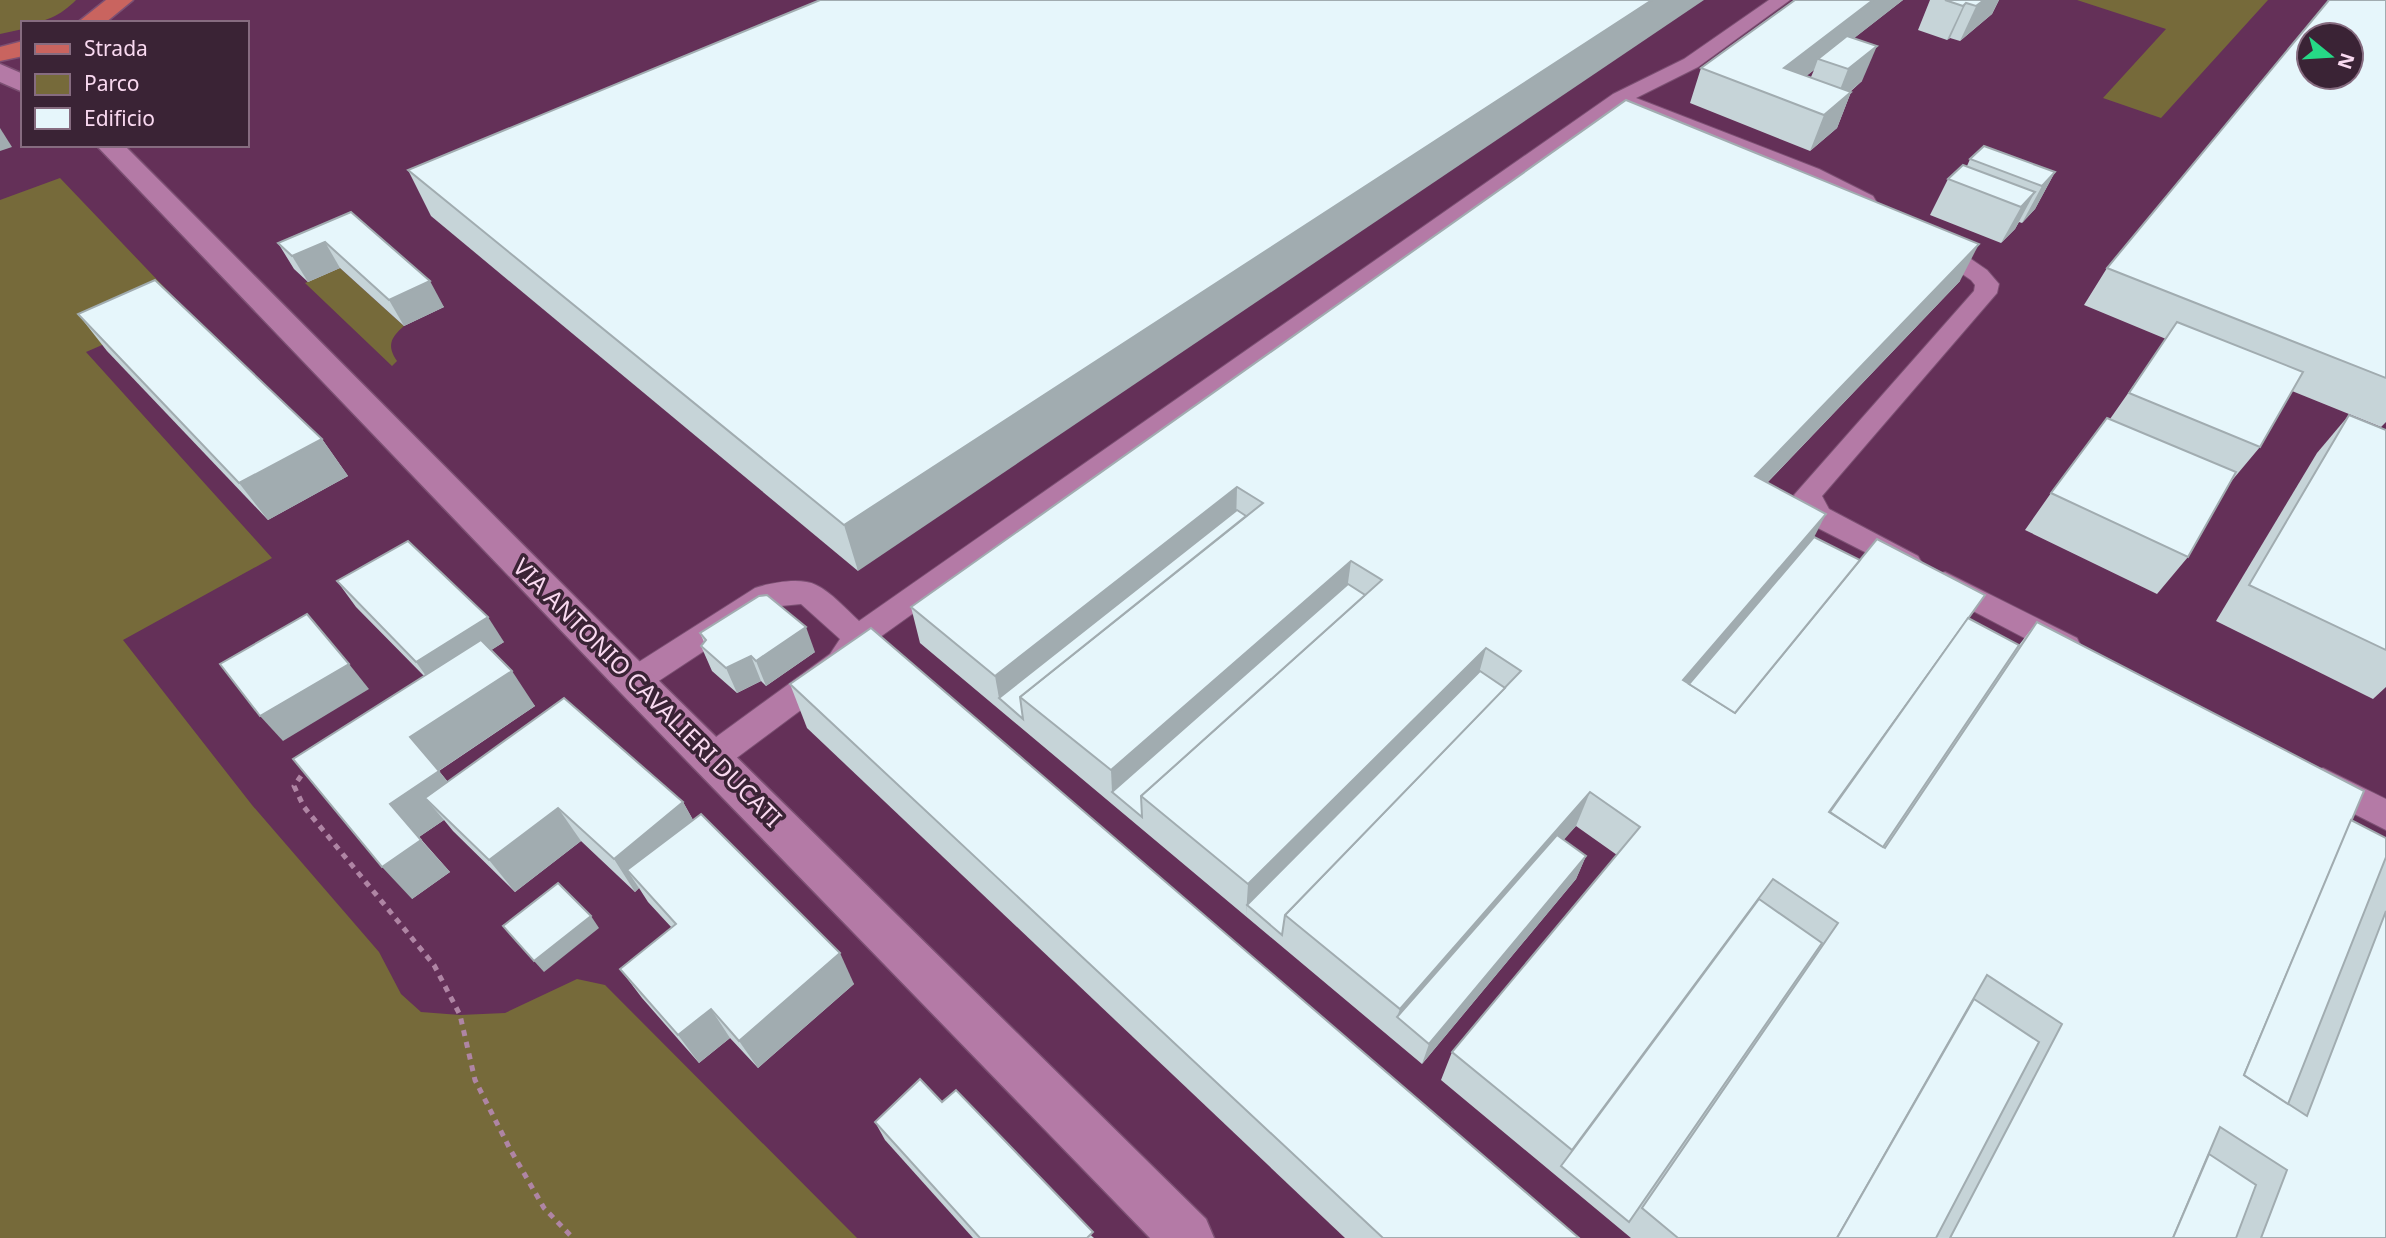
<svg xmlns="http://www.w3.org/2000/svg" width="2386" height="1238" font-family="'Noto Sans',sans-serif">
	<rect width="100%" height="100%" fill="#643058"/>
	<g fill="#766a3a">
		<path d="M0,0H76C60,16 45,23 23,23V29L0,34Z"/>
		<path d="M2077,0H2268L2161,118L2103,98L2166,29Z"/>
		<path d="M60,178L185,309L86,352L272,558L123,640L252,805L379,952L401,994L421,1012L460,1015L505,1013L577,979L605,985L857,1238H0V200Z"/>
		<path d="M340,268L404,326C390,338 387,346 397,361L392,366L305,283Z"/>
	</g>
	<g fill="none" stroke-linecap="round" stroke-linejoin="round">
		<defs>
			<g id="lane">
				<path d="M1769,0H1790L1698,67L1636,98L1819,169L1873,196L1876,201L1873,206H1857L1803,179L1622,106L869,645L852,672L723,768L712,772L701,768L696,758L701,748L830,654L840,639L801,604L771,607L645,690L634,693L623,690L619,681L623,672L755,588C770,583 800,577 816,585C831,592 846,609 859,621L1613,94L1684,59Z"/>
				<path d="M1934,237L1942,239L1987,270L1999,284L1997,293L1822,496L1829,509L1918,556L1922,563L1918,570L1908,574L1808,523L1794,495L1974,291L1975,285L1971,280L1926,249L1923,244L1926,239Z"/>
				<path d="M1945,572L2077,638L2081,646L2077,654L2066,658L2055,654L1935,591L1930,583L1935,575Z"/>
				<path d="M2323,768L2386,799V830L2311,792L2307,782L2311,772Z"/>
			</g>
			<g id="street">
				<path d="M0,64L23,74V92L0,82Z"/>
				<path d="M96,145H124L648,670L1206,1219L1214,1238H1150L620,692Z"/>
			</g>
			<g id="primary">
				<path d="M106,0H133L105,23H77Z"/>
				<path d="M23,41V56L0,61V47Z"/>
			</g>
		</defs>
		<use href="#lane" stroke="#7c5073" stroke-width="2"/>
		<use href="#street" stroke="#7c5073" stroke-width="3"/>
		<use href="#primary" stroke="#7c5073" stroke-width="3"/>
		<path stroke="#af85a4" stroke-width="5" stroke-dasharray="6 6" stroke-linecap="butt" d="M301,776L294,786L304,807L434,965L460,1015L475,1080L510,1149L544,1208L573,1238"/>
		<use href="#lane" fill="#b47aa6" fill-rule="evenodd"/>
		<use href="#street" fill="#b47aa6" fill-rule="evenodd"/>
		<use href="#primary" fill="#c9645f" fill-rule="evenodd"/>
	</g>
	<g fill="#c6d4d8" fill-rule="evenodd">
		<path d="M820,0L858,571L431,216L408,170Z"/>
		<path d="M1795,0H1903L1854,38L1862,81L1850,92H1851L1837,128L1810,151L1690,103L1701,68ZM1814,70L1811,77L1806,76Z"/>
		<path d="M1930,0H1999L1992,14L1960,41L1950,38L1947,40L1918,30Z"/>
		<path d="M2386,0V422L2381,427L2292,391L2260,447L2229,484L2188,557L2157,594L2025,530L2051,493L2110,419L2166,339L2084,305L2107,268Z"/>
		<path d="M1626,100L1960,281L1767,483L1814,538L2019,645L2037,622L2351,820L2386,838V1238H1631L1441,1080L1452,1052L1617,855L1576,826L1563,840L1586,856L1576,879L1422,1064L920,643L911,607Z"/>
		<path d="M1970,159L2055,172L2035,209L2022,223L2019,222L2015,229L2001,243L1930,215L1948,179L1967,166Z"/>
		<path d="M351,212L444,307L404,326L340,268L308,282L294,269L278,243Z"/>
		<path d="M78,314L322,439L348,476L268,520L107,351Z"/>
		<path d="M2349,415L2386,430V687L2373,699L2216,621L2317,453Z"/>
		<path d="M337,581L504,642L491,650L535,706L439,771L448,782L683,802L693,820L854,984L758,1068L730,1038L699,1063L642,998L620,969L672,928L648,902L639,888L635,892L581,841L515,892L453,831L444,820L419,837L450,872L412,899L424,676L356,607Z"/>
		<path d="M700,633L815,652L766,686L761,681L737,693L712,671L701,646L704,642Z"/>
		<path d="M790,684L1579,1238H1345L807,728Z"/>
		<path d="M942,1102L1094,1238H973L885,1140L875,1122Z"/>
	</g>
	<g fill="#a1acb0">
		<path d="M1652,0H1704L858,571L844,525Z"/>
		<path d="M1873,0H1903L1825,61L1818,59L1814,70L1779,98L1784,68Z"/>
		<path d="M1979,0H1999L1992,14L1960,41Z"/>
		<path d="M1966,3L1950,38L1947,40L1963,6Z"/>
		<path d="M1877,46L1862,81L1834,105L1848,69Z"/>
		<path d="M1851,92L1837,128L1810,151L1824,115Z"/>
		<path d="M0,128L12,147L0,151Z"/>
		<path d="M2055,172L2035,209L2022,223L2042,186Z"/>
		<path d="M2035,192L2015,229L2001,243L2021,207Z"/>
		<path d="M325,242L340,268L308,282L292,256Z"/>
		<path d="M1979,244L1960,281L1738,513L1755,476Z"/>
		<path d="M430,281L444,307L404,326L389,300Z"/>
		<path d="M322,439L348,476L268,520L239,483Z"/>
		<path d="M1237,487L1236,524L999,698L995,676Z"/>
		<path d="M1826,514L1807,551L1676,705L1683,680Z"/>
		<path d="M1351,561L1346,597L1112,792L1111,770Z"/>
		<path d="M488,617L504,642L434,687L416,662Z"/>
		<path d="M806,627L815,652L766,686L756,661Z"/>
		<path d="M1486,648L1476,684L1247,905L1246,916L1248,884Z"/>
		<path d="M751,656L761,681L737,693L726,668Z"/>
		<path d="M349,664L369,689L283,741L260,716Z"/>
		<path d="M512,671L535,706L437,772L410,737Z"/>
		<path d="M439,771L466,805L425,798L444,820L419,837L390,804Z"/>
		<path d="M1590,792L1576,826L1404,1023L1397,1017L1400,1009Z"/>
		<path d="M683,802L702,836L627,870L639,888L635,892L614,859Z"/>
		<path d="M558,808L581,841L515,892L489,860Z"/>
		<path d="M421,840L450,872L412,899L382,867Z"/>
		<path d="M1586,856L1576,879L1422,1064L1429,1044Z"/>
		<path d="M591,916L599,928L544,972L534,961Z"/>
		<path d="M840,953L854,984L758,1068L739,1041Z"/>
		<path d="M711,1009L730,1038L699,1063L678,1035Z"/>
	</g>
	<g fill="#e6f6fb" stroke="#a1acb0" stroke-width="2" fill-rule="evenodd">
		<path d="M820,0H1652L844,525L408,170Z"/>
		<path d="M1795,0H1873L1784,68L1851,92L1824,115L1701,68Z"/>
		<path d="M1945,0H1984L1976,6L1966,3L1963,6Z"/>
		<path d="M2329,0H2386V378L2107,268ZM2309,35H2351V77H2309Z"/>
		<path d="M1847,36L1877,46L1848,69L1818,59Z"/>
		<path d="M1626,100L1979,244L1755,476L1826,514L1683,680L1735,713L1877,539L1985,595L1829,812L1885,848L2037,622L2364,791L2244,1075L2307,1116L2386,911V1238H2261L2287,1170L2220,1127L2173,1238H1950L2062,1024L1987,975L1837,1238H1678L1642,1208L1838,923L1773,879L1572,1150L1452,1052L1640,827L1590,792L1400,1009L1285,915L1521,671L1486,648L1248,884L1141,796L1382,580L1351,561L1111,770L1020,697L1263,503L1237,487L995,676L911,607Z"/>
		<path d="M1984,146L2055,172L2042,186L1970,159Z"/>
		<path d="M1963,165L2035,192L2021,207L1948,179Z"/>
		<path d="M351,212L430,281L389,300L325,242L292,256L278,243Z"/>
		<path d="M155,280L322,439L239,483L78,314Z"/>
		<path d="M2177,322L2303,372L2260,447L2129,393Z"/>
		<path d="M2349,415L2386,430V650L2249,585Z"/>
		<path d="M2107,418L2236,472L2188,557L2051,493Z"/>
		<path d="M1237,510L1246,516L1020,697L1023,719L999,698Z"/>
		<path d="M1814,537L1860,560L1735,713L1689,684Z"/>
		<path d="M408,541L488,617L416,662L337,581Z"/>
		<path d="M1348,584L1365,595L1141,796L1142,817L1112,792Z"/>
		<path d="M767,595L806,627L756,661L751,656L726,668L701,646L706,640L700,633L759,596Z"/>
		<path d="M307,614L349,664L260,716L220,664Z"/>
		<path d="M1968,618L2019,645L1883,847L1830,812Z"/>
		<path d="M871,628L1579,1238H1383L790,684Z"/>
		<path d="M481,640L512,671L410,737L439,771L390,804L421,840L382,867L293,759Z"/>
		<path d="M1480,671L1505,688L1285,915L1282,935L1247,905Z"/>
		<path d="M564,698L683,802L614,859L558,808L489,860L425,798Z"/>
		<path d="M701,814L840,953L739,1041L711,1009L678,1035L620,969L676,924L627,870Z"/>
		<path d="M2351,820L2386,838V857L2288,1104L2244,1075Z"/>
		<path d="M1557,835L1586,856L1429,1044L1397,1017Z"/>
		<path d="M558,883L591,916L534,961L503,926Z"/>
		<path d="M1759,899L1822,943L1629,1222L1561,1166Z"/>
		<path d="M1974,999L2039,1042L1936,1238H1837Z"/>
		<path d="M920,1079L942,1102L956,1090L1093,1232L1087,1238H980L875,1122Z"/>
		<path d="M2209,1154L2256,1185L2236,1238H2173Z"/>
	</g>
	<g text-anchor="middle" stroke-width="7" stroke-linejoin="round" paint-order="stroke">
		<g font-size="24" fill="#f9d9f0" stroke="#3a2335">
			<text transform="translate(647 693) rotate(45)" y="8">VIA ANTONIO CAVALIERI DUCATI</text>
		</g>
	</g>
	<rect x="21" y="21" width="228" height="126" fill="#3a2335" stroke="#866c80" stroke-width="2"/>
	<rect x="35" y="44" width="35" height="10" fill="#c9645f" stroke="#866c80" stroke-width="2"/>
	<text x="84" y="56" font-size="21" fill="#f9d9f0">Strada</text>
	<rect x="35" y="74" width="35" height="21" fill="#766a3a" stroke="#866c80" stroke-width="2"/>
	<text x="84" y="91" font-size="21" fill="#f9d9f0">Parco</text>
	<rect x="35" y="108" width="35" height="21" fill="#e6f6fb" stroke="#866c80" stroke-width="2"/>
	<text x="84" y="126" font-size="21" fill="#f9d9f0">Edificio</text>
	<g transform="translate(2330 56) rotate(108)"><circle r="33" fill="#3a2335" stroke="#866c80" stroke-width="2"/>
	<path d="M0-5L12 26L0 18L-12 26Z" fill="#26d886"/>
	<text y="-10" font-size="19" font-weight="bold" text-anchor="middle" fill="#f9d9f0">N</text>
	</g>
</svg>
